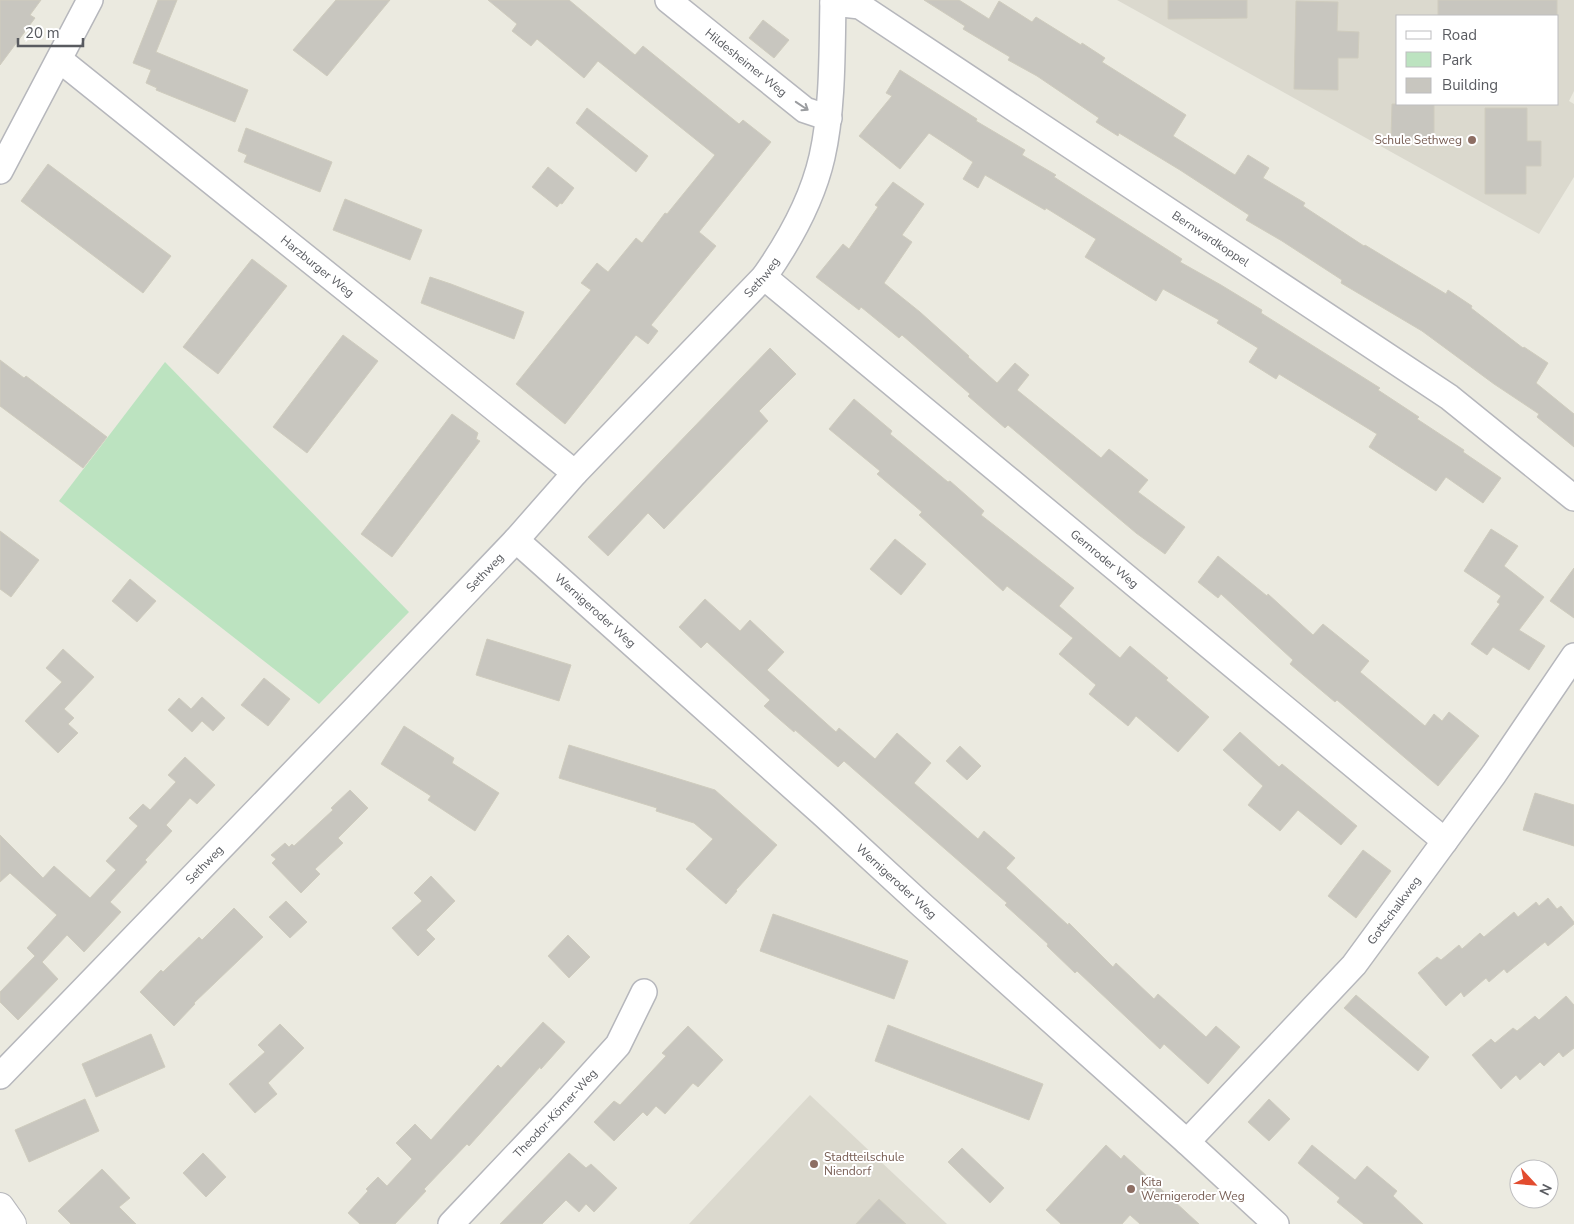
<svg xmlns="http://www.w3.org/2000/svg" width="1574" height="1224" font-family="'Nunito Sans',sans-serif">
	<rect width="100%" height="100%" fill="#ebeae0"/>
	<g fill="#dbd9ce" fill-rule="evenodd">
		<path d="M1117,0H1574V91L1569,101L1574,104V177L1539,234ZM1398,16H1558V104H1398Z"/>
		<path d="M810,1095L947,1224H689Z"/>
	</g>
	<path fill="#bce3c0" d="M165,362L409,612L319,704L59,501Z"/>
	<g fill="#c8c6bf" stroke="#cfccbe">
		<path d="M0,0H41L30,15L35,18L0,65Z"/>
		<path d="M158,0H177L156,52L248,90L235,122L156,90L157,88L146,83L151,70L133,63Z"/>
		<path d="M336,0H390L327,76L293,50Z"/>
		<path d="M488,0H569L635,55L643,46L739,124L743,120L771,142L699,232L716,246L651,325L658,331L648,344L636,335L565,424L516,384L591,290L581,283L597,263L608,272L636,238L642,243L665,213L667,214L715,155L598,61L584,78L537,39L531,46L512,31L517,24Z"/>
		<path d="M924,0H959L989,19L999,1L1032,22L1036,17L1081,45L1082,43L1105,58L1102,62L1186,115L1173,136L1235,175L1248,155L1269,168L1263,178L1305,203L1303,206L1364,246L1365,245L1446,294L1448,290L1472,306L1471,308L1523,348L1524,347L1548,363L1536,383L1574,414V447L1537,417L1539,414L1494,384L1422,331L1341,283L1342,280L1282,241L1246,220L1249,215L1180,170L1119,133L1118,136L1096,122L1099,118L1037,76L1008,60L1010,57L963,29L965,26Z"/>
		<path d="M1168,0H1247V18L1168,19Z"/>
		<rect x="1438" y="0" width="119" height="16"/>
		<path d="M1296,1L1338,2L1337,31L1359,32L1358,58H1338V90L1294,89Z"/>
		<path d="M763,20L789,40L774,58L749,38Z"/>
		<path d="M900,70L977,119L976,121L1025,150L1022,155L1056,175L1054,177L1182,259L1180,262L1221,285L1262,310L1261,313L1380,388L1378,390L1419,417L1417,419L1464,450L1463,452L1501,478L1483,503L1446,477L1436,491L1369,447L1377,434L1279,374L1276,379L1249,362L1258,348L1217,323L1219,320L1163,289L1156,301L1085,257L1096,239L1046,208L1045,210L985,175L978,188L963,179L973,162L929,133L900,169L859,136L892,96L886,93Z"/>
		<path d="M1392,104H1434V139H1391Z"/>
		<path d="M587,108L648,156L636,172L576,123Z"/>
		<path d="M1485,108H1527V141H1541V166H1526V194H1485Z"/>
		<path d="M246,128L332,162L320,192L244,162L247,155L238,151Z"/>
		<path d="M48,164L171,256L143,293L21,201Z"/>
		<path d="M548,167L574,188L562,204L560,203L557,207L532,187Z"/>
		<path d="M893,182L924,204L902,235L912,242L884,283L920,312L969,356L968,357L997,383L1015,363L1029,375L1017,390L1101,458L1109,449L1148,480L1138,492L1185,527L1165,554L1136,533L1008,425L1005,428L968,396L970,394L902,335L899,338L861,307L859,310L816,277L843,244L849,249L878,207L875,205Z"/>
		<path d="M345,199L422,230L410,260L333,230Z"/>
		<path d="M252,259L287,286L218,374L183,347Z"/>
		<path d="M430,277L451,284L524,312L514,339L421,303Z"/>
		<path d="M343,335L378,361L307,453L273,427Z"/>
		<path d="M770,348L796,374L759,411L768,421L664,529L648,513L608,556L588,537Z"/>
		<path d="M0,360L24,378L26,376L107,437L83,468L0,406Z"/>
		<path d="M854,399L892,431L890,434L948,482L950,481L984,511L981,515L1074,588L1059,606L1120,658L1130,646L1168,678L1166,680L1209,717L1178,752L1136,716L1128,726L1089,694L1096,685L1059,654L1073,638L1007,586L1003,591L919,515L922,512L877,474L880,471L829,429Z"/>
		<path d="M452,414L478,433L476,439L480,441L392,557L361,534Z"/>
		<path d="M1491,529L1518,546L1504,566L1544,597L1519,630L1545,646L1529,670L1493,647L1487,655L1471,644L1500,604L1497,602L1501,596L1464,571Z"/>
		<path d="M0,531L39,560L11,597L0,589Z"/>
		<path d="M895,539L926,564L901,595L870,569Z"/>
		<path d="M1218,556L1267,596L1268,594L1313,635L1323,624L1369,661L1360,672L1425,726L1434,714L1442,721L1449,712L1479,736L1438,786L1337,700L1335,702L1290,664L1293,660L1221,594L1218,598L1198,582Z"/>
		<path d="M1574,568V618L1550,601Z"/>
		<path d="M130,579L156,601L137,622L112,601Z"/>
		<path d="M705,599L740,631L750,620L784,652L767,670L836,732L839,728L875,759L897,733L931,763L914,783L978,839L984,831L1015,858L1006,868L1068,925L1069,923L1113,967L1116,963L1154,999L1158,994L1206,1037L1216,1026L1240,1047L1208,1084L1164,1044L1160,1049L1077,971L1075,973L1047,946L1048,944L1005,905L1007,903L844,761L838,767L795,730L794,732L764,706L770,700L707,642L701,648L679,627Z"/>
		<path d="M487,639L571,665L559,701L476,675Z"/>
		<path d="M63,649L94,677L64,709L74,718L68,724L78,733L58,753L25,721L62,682L46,668Z"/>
		<path d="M264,678L290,699L268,726L241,705Z"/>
		<path d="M202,697L225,718L213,731L202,721L192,732L168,710L179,698L191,709Z"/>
		<path d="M404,726L454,758L452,763L499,793L475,831L428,800L431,796L381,764Z"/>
		<path d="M1240,732L1279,767L1282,764L1357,826L1341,845L1298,810L1280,831L1248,805L1263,786L1223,750Z"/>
		<path d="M569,745L715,790L777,845L736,890L737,891L726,904L686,869L713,839L694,823L656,811L657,808L559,778Z"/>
		<path d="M960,746L981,766L967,780L946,761Z"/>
		<path d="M185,757L215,785L197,804L190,798L166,825L172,831L145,860L147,862L110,902L121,912L84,952L67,935L42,962L58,979L18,1020L0,1002V992L35,956L27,948L57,915L10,873L0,882V835L43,878L54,866L90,898L116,870L106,861L138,826L129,818L143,804L150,810L176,782L168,775Z"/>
		<path d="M350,790L368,808L338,838L343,843L315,869L320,874L301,893L272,863L276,859L271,855L285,843L289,847L292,844L294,846L333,810L331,808Z"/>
		<path d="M1535,793L1574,805V846L1523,830Z"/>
		<path d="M1363,850L1391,871L1356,918L1328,896Z"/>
		<path d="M431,876L455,901L426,930L435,939L418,956L392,928L422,901L414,893Z"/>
		<path d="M1548,898L1557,909L1561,906L1574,922V924L1548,946L1545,942L1507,973L1504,969L1489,982L1486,978L1464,997L1461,992L1446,1006L1418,973L1437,957L1441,960L1459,945L1462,949L1480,933L1484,937L1514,912L1518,917L1536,902L1539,906Z"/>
		<path d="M286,901L307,922L290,938L269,917Z"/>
		<path d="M234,908L263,937L194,1003L195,1004L174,1026L140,992L161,970L163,972L199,937L202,940Z"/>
		<path d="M773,914L908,961L894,999L760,951Z"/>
		<path d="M568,935L590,957L569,978L548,956Z"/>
		<path d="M1356,995L1429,1057L1418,1071L1344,1008Z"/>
		<path d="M1566,996L1574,1005V1048L1563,1057L1559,1052L1544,1066L1540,1062L1520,1080L1516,1075L1501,1089L1472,1055L1491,1039L1495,1043L1513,1028L1517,1031L1535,1016L1539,1020Z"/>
		<path d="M543,1022L565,1042L541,1069L540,1067L469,1146L467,1144L424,1189L426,1191L395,1224H360L348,1213L368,1191L366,1189L378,1177L387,1186L412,1159L396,1143L415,1124L431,1140L498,1065L501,1068Z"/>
		<path d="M280,1024L304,1048L268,1083L277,1094L255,1113L229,1084L265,1052L258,1045Z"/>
		<path d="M888,1025L1043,1084L1029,1120L875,1061Z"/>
		<path d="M688,1026L723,1060L698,1087L693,1083L665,1114L656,1106L647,1116L643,1112L614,1141L594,1122L614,1101L620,1105L666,1056L662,1053Z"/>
		<path d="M151,1034L165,1067L96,1097L82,1064Z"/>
		<path d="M85,1099L99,1131L29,1162L15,1130Z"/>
		<path d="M1269,1099L1290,1119L1269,1141L1248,1122Z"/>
		<path d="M1106,1145L1121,1159L1124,1155L1199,1224H1140L1130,1215L1122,1224H1061L1046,1210Z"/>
		<path d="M1312,1145L1355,1180L1367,1166L1397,1191L1393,1196L1423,1224H1364L1337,1202L1340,1198L1298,1163Z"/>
		<path d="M962,1148L1004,1188L990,1203L948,1162Z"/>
		<path d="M203,1153L226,1177L206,1197L183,1173Z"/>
		<path d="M569,1153L586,1168L591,1164L617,1188L594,1212L586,1204L579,1212L566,1200L542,1224H500Z"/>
		<path d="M102,1169L130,1198L119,1207L136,1224H71L58,1211Z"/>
		<path d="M879,1199L906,1224H856Z"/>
	</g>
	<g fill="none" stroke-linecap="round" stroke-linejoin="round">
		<defs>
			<g id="minor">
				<path id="s1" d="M668,0L805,110L829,118"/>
				<path id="s2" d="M833,3L860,6L1449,397L1574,498"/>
				<path id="s3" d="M60,60L575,473"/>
				<path d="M0,171L90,0"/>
				<path id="s4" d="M764,277L1445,841"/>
				<path id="s5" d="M516,540L825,816L923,906L1187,1142L1276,1224"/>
				<path id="s6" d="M0,1076L354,710L516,540L575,473L764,277C790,240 812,201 822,157C833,109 832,49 833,0"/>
				<path id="s7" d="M1187,1142L1354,965L1494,774L1574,656"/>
				<path id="s8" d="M451,1224L561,1108L618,1045L644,992"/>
			</g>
			<path id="tertiary" d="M0,1207L12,1224"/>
		</defs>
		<use href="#minor" stroke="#b6b7bc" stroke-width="28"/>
		<use href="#tertiary" stroke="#b6b7bc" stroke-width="30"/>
		<use href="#minor" stroke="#fff" stroke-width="25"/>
		<use href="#tertiary" stroke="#fff" stroke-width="28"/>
	</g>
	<defs><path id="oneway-shaft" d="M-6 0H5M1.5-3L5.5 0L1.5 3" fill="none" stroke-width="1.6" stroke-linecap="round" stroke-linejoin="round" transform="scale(1.25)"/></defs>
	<use stroke="#9b9da0" href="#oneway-shaft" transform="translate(802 106) rotate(34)"/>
	<g fill="#8d6e63" stroke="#fff" stroke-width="2">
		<circle cx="1472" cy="140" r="5"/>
		<circle cx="814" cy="1164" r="5"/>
		<circle cx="1131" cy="1189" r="5"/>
	</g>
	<g text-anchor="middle" stroke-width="4" stroke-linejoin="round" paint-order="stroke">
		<g font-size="12" fill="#595b60" stroke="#fff">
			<text dy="4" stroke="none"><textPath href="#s1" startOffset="100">Hildesheimer Weg</textPath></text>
			<text dy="4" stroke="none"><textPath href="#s2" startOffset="448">Bernwardkoppel</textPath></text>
			<text dy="4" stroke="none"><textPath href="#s3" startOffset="330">Harzburger Weg</textPath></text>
			<text dy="4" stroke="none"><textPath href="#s6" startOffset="1104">Sethweg</textPath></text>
			<text dy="4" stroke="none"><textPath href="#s4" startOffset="442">Gernroder Weg</textPath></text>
			<text dy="4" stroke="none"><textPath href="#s6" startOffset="699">Sethweg</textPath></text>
			<text dy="4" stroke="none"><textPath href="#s5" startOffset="106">Wernigeroder Weg</textPath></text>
			<text dy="4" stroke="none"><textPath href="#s6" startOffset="294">Sethweg</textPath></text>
			<text dy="4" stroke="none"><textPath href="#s5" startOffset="511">Wernigeroder Weg</textPath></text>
			<text dy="4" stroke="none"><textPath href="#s7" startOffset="311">Gottschalkweg</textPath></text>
			<text dy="4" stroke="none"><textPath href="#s8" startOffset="152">Theodor-Körner-Weg</textPath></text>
		</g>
		<g font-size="12" fill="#785e54" stroke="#fff" text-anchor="start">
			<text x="1462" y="144" text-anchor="end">Schule Sethweg</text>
			<text x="824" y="1161">Stadtteilschule<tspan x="824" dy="14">Niendorf</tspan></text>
			<text x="1141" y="1186">Kita<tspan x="1141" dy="14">Wernigeroder Weg</tspan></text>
		</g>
	</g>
	<rect x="1396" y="15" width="162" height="90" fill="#ffffff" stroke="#bdbdbf"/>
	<rect x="1406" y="31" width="25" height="8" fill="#ffffff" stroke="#bdbdbf"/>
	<text x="1442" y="40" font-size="15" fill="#595b60">Road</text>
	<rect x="1406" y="52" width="25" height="15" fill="#bce3c0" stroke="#bdbdbf"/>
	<text x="1442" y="65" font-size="15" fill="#595b60">Park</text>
	<rect x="1406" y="78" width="25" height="15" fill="#c8c6bf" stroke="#bdbdbf"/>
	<text x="1442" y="90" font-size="15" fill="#595b60">Building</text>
	<g transform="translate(1534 1184) rotate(116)"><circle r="24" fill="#ffffff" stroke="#bdbdbf"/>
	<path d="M0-4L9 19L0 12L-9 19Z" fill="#e24c2f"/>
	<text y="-8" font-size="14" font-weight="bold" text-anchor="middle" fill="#595b60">N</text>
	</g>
	<path d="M18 38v8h65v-8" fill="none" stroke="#595b60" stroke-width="2.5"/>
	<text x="25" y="38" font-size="15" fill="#595b60" stroke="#ffffff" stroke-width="4" paint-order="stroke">20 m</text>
</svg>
